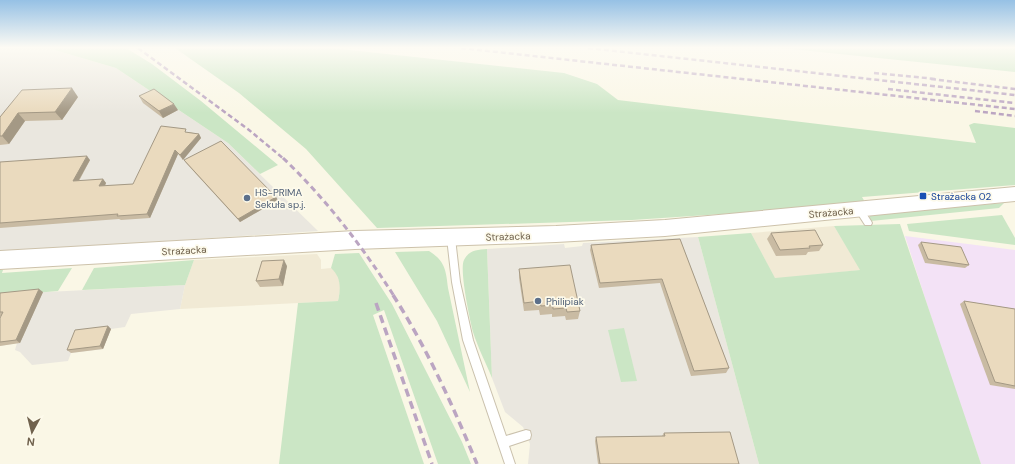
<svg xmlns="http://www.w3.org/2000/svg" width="1015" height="464" font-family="'DM Sans',sans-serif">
	<rect width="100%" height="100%" fill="#faf7e6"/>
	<g fill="#f1ead5">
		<path d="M834,226L861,270L775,279L751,233Z"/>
		<path d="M317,254L321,260V269L331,268L336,272L341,286L338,301L180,309L185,285L194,260Z"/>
	</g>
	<g fill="#eae7df">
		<path d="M0,48H48L116,68L228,143L318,231L0,252Z"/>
		<path d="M698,237L759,464H528L530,444L523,427L505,412L492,378L487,249L564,244L565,248L582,246L583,243Z"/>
		<path d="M185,285L180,309L131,314L125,327L111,329L103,349L71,353L68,361L32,365L20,352L15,350L17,343L0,346V329L27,293Z"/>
	</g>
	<path fill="#f3e2f6" d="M905,236L1015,250V464H981L946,363Z"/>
	<g fill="#cbe6c5">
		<path d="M48,48H126L152,64L201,101L278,165L260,174L228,143L116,68Z"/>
		<path d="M175,48H331L564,73L597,84L618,100L976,143L969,125L974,123L1015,128V185L862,197L865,202L846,206L632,220L377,228L306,149L239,93Z"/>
		<path d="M781,48H1015V72Z"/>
		<path d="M1004,203L999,208L871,221L869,218L871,214Z"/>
		<path d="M1002,215L1015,238V245L909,231L907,224Z"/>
		<path d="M900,224L981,464H759L698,237L751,233L775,278L860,270L834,226Z"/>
		<path d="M487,249L492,378C486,363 478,348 473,332C470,321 459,269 464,260C469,250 477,250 487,249Z"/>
		<path d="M429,251C445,261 446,270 448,288L470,392L437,321L395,252Z"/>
		<path d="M359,253L392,304L462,442L471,464H438L384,310L373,315L424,464H279L298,303L338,301C341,288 341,277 331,268L335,254Z"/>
		<path d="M194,260L185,285L82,290L94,268Z"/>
		<path d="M72,268L58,291L0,296V270H3L2,273Z"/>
		<path d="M624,328L637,381L621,382L608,330Z"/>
	</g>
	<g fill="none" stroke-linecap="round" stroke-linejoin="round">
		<defs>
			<g id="service">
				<path d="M859,206L862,207L871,221L872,223L871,225H865L856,211L855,209Z"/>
				<path d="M451,235L454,236L455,238L460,282L473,340L506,436L526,430L530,431L531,435L530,439L509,446L515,464H505L463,340L452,282L447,238L448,236Z"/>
			</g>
			<path id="secondary" d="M1015,187V201L665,236L556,242L355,249L0,269V251L355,231L556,226L665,220Z"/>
		</defs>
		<use href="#service" stroke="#cac1ad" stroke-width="2"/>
		<use href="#secondary" stroke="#cdc2ab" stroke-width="2"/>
		<use href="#service" fill="#fff" fill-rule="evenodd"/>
		<use href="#secondary" fill="#fff" fill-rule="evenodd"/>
		<g stroke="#bba5c2" stroke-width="2.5" stroke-dasharray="5 3" stroke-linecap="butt">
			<path d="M138,48L249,130L284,159"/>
			<path d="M461,48L1015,109"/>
			<path d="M588,48L1015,95"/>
			<path d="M874,73L936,79"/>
			<path d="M931,79L1015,89"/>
			<path d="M888,89L1015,103"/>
			<path d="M975,111L1015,116"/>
		</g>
		<path stroke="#bba5c2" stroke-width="3" stroke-dasharray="6 4" stroke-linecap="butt" d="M283,158C326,199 362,246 394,296"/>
		<g stroke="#bba5c2" stroke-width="3.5" stroke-dasharray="8 5" stroke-linecap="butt">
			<path d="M393,295C427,348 453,406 477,464"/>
			<path d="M376,303L432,464"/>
		</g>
	</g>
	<g fill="#c9bba3">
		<path d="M139,96L178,110L163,118L143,103Z"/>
		<path d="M78,97L62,120L25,121L9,144L0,145V117Z"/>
		<path d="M188,132L199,134L201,138L183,160L178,154L150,218L121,220L119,219L0,228V162L90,160L79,181L103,179L106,183L105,186L133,184Z"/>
		<path d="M184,160L278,200L240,222L186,163Z"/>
		<path d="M771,233L823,245L819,251L808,252L806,255L776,256L767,239Z"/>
		<path d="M680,239L729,368L726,373L691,376L660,283L599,288L590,250L591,245Z"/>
		<path d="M921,242L969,265L965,268L925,263L918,245Z"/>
		<path d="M287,266L283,286L260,287L256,281Z"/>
		<path d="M519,269L580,311L578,319L566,320L565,316L552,317V314L540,315L539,310L524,311L519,278Z"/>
		<path d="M43,292L20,343L0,346V318L1,316H0V293Z"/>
		<path d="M964,301L1015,309V389L990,385L960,304Z"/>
		<path d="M108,326L111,329L103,349L71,353L67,350Z"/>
		<path d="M664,433L739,464H598L595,441L596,437L662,436Z"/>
	</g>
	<g fill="#a49985">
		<path d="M72,88L78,97L62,120L55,112Z"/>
		<path d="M174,104L178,110L163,118L159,111Z"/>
		<path d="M18,113L25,121L9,144L2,136Z"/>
		<path d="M199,134L201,138L183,160L180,155Z"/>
		<path d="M175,150L178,154L150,218L147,214Z"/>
		<path d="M87,156L90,160L76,185L73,181Z"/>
		<path d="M103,179L106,183L102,191L99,186Z"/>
		<path d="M276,197L278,200L240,222L238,219Z"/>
		<path d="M284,260L287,266L283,286L279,279Z"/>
		<path d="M39,289L43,292L20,343L16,340Z"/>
		<path d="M108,326L111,329L103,349L100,346Z"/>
	</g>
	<g fill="#eadabe" stroke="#a49985">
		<path d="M72,88L55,112L18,113L2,136H0V117L22,90Z"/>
		<path d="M154,89L174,104L159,111L139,96Z"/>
		<path d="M161,126L186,129L185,132L199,134L180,155L175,150L147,214L117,216L118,214L0,223V162L87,156L73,181L103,179L99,186L133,184Z"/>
		<path d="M221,141L276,197L238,219L184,160Z"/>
		<path d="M815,230L823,245L809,246L810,248L780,250L771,233Z"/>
		<path d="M680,239L729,368L694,371L662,279L600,283L591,245Z"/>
		<path d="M921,242L961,247L969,265L928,259Z"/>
		<path d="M284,260L279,279L256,281L262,261Z"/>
		<path d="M570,265L580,311L567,312L566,308L553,309V305L541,306L540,301L524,303L519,269Z"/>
		<path d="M39,289L16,340L0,342V318L3,312H0V293Z"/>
		<path d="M964,301L1015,309V386L995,382Z"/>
		<path d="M108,326L100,346L67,350L75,330Z"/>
		<path d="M730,432L739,464H600L596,437L665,436L664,433Z"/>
	</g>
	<linearGradient id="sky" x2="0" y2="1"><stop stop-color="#96c1e5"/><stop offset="0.42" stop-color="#fdfbf4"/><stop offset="1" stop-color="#fdfbf4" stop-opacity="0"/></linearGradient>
	<rect width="1015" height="113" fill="url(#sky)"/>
	<rect fill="#1a4fb4" stroke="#fdfaeb" stroke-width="1.5" x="919" y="192" width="8" height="8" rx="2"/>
	<g fill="#5c6f8a" stroke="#fdfaeb" stroke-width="1.5">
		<circle cx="247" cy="198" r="4"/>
		<circle cx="538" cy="301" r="4"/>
	</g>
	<g text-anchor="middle" stroke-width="3.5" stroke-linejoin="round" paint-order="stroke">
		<g font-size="10" fill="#4e5e75" stroke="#fdfaeb" text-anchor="start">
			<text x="255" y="196">HS-PRIMA<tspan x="255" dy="12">Sekuła sp.j.</tspan></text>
			<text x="546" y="305">Philipiak</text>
		</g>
		<g font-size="10" fill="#164399" stroke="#fdfaeb" text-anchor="start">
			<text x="931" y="200">Strażacka 02</text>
		</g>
		<g font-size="10" fill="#70624d" stroke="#fdfaeb">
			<text transform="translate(831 212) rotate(-5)" y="4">Strażacka</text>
			<text transform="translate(508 236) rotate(-2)" y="4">Strażacka</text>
			<text transform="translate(184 250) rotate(-3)" y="4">Strażacka</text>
		</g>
	</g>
	<g transform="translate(32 432) rotate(187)" stroke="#fdfaeb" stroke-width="3" paint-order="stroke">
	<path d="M0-3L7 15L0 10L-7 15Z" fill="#70624d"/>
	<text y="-6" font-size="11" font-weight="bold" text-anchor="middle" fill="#70624d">N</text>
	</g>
</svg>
